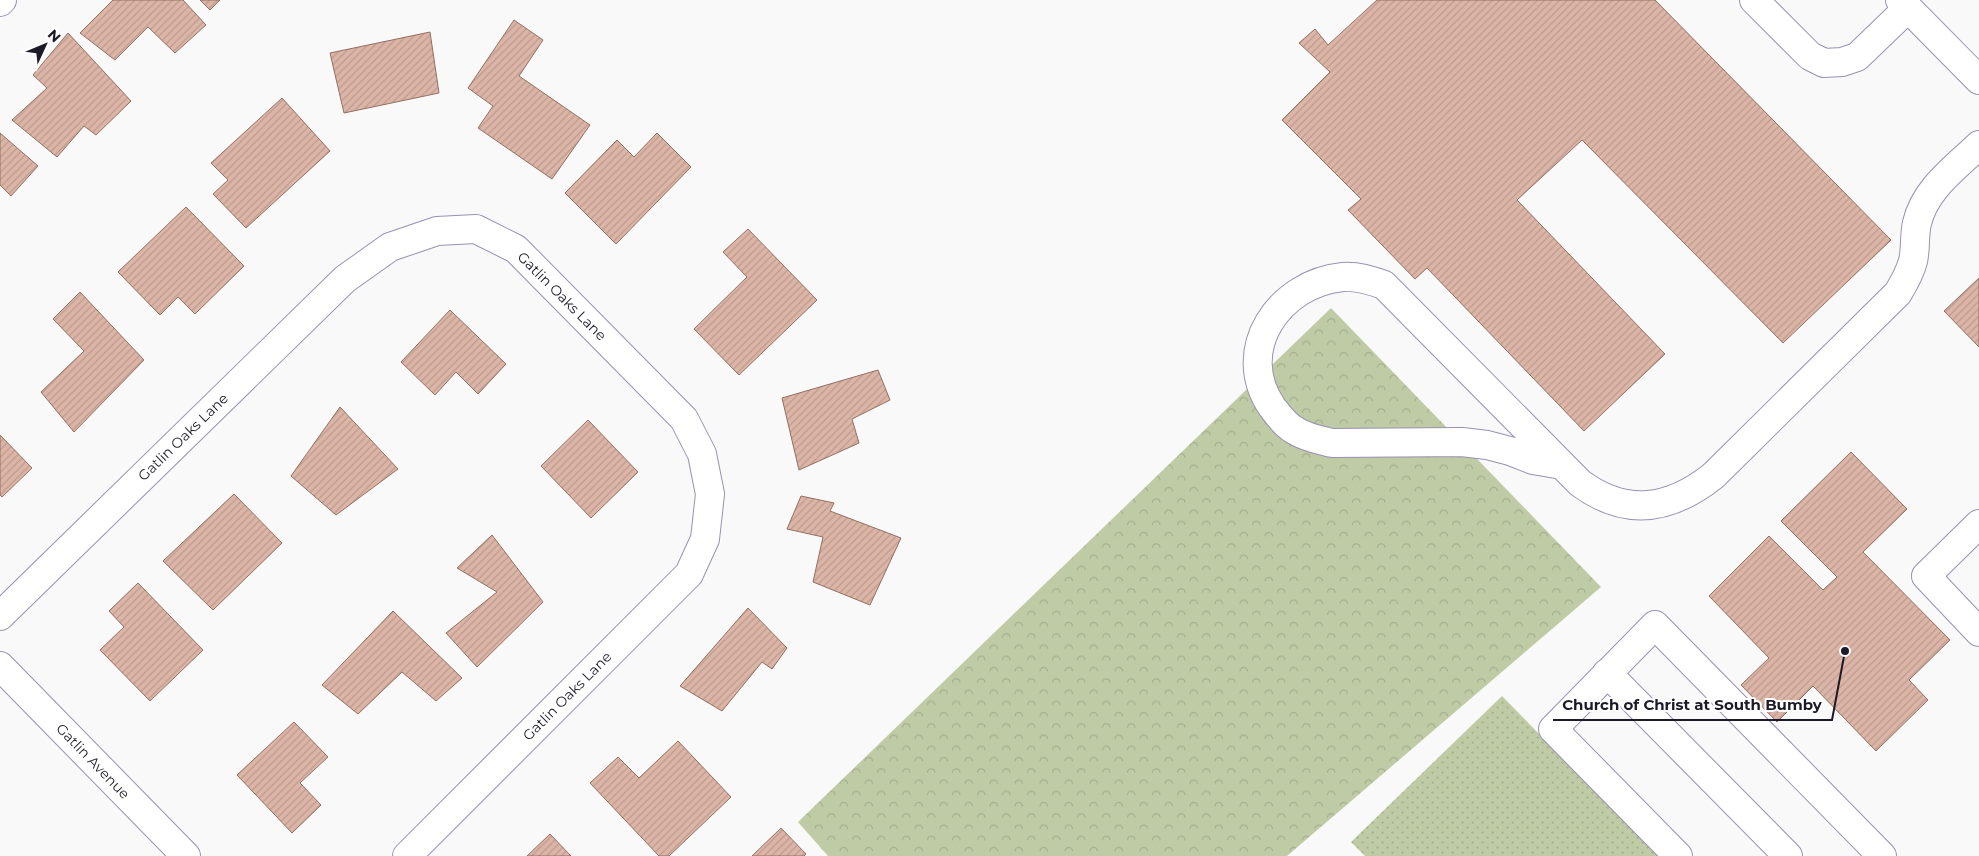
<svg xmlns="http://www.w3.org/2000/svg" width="1979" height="856" font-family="Montserrat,sans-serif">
	<defs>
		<pattern id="grass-dots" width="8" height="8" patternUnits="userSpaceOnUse" patternTransform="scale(1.25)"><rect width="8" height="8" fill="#bfcba5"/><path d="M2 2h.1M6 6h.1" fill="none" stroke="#a4ae8e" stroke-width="1.8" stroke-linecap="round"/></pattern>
		<pattern id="park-crowns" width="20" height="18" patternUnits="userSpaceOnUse" patternTransform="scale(1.25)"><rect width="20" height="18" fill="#bfcba5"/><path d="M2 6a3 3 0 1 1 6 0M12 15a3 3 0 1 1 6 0" fill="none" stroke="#a4ae8e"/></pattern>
		<pattern id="building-hatch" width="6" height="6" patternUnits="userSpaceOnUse" patternTransform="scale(1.25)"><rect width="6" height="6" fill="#dcb5a7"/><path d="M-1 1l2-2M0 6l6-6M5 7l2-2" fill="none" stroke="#bc9b90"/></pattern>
	</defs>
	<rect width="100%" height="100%" fill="#f9f9f9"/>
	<path fill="url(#grass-dots)" d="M1502,696L1658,856H1365L1351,842Z"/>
	<path fill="url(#park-crowns)" d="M1331,308L1601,587L1287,856H828L798,822Z"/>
	<g fill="url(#building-hatch)" stroke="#926f61">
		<path d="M113,0H183L206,25L175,53L148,27L115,60L80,33Z"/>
		<path d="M200,0H220L210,10Z"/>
		<path d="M1377,0H1655L1891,240L1783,343L1582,140L1517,200L1665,354L1584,431L1427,268L1415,279L1348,210L1361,199L1282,120L1330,72L1299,43L1315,29L1328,45Z"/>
		<path d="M514,20L543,40L519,76L590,125L552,179L478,128L493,106L468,88Z"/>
		<path d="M430,32L439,93L344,113L330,53Z"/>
		<path d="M68,33L131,101L96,135L84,126L57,157L12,120L47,88L33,75Z"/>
		<path d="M282,98L330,151L246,228L213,194L228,180L211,163Z"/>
		<path d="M0,133L38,166L11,196L0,185Z"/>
		<path d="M657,133L691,167L616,244L565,193L617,140L634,157Z"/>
		<path d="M186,207L244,266L195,314L178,297L160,315L118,272Z"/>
		<path d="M748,229L817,300L739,375L694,329L747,277L723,252Z"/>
		<path d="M1979,278V347L1944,311Z"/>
		<path d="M80,292L144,360L74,432L41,392L84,351L53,319Z"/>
		<path d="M450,310L506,364L478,394L456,372L435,395L401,362Z"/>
		<path d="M878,370L890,400L852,419L859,443L799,470L782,398Z"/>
		<path d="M340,407L398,469L336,515L291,476Z"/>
		<path d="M588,420L638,472L591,518L541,466Z"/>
		<path d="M0,435L32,468L2,497L0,495Z"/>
		<path d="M1851,452L1907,509L1863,552L1950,640L1909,680L1928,700L1876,751L1813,686L1777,722L1741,685L1769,658L1709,596L1769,536L1823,590L1837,577L1781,521Z"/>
		<path d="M234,494L282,543L213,610L163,561Z"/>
		<path d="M801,496L834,503L830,511L901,538L870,605L813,582L823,537L787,529Z"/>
		<path d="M492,535L543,602L477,667L446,633L497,592L457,568Z"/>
		<path d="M138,583L203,650L150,701L100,650L124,627L109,611Z"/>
		<path d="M748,608L787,648L772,669L762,662L722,711L680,686Z"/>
		<path d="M393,611L462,678L436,701L402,672L358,714L322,685Z"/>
		<path d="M294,722L328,757L300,783L321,805L292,833L237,775Z"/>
		<path d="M678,741L731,797L669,856H659L590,783L618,757L639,778Z"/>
		<path d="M781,828L806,854L804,856H752Z"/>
		<path d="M550,834L571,856H527Z"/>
	</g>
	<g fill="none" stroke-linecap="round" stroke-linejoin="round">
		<defs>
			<g id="minor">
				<path d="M1754,0L1810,56L1824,63L1842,62L1857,57L1908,8"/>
				<path d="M1900,0L1979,80"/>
				<path d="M0,2L2,0"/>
				<path d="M1562,465L1533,460L1510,451L1487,445L1462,442L1332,443C1320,440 1307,438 1296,431C1286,426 1279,416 1272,407C1233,350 1279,283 1343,277C1357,276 1370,280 1384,285L1580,483C1626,517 1670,510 1713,476L1898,293C1904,283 1910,273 1913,261C1916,249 1914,235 1917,223C1925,189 1955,168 1979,145"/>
				<path d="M1979,524L1926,576L1979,632"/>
				<path d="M0,616L345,279L390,247L437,231L476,229L516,249L684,419L702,454L710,494L705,539L689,574L407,856"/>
				<path d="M0,666L186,856"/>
				<path d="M1607,673L1788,856"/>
				<path d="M1678,856L1553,729L1655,625L1882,856"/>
			</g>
		</defs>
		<use href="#minor" stroke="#9991b3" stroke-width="30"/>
		<use href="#minor" stroke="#fff" stroke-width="28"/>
	</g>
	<g text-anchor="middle" stroke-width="4" stroke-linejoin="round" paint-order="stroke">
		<g font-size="14" fill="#1d1a27" stroke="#fff">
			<text transform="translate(562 296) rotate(45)" y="5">Gatlin Oaks Lane</text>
			<text transform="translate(183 437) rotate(-44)" y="5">Gatlin Oaks Lane</text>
			<text transform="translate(567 696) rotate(-45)" y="5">Gatlin Oaks Lane</text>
			<text transform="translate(93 761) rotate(46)" y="5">Gatlin Avenue</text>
		</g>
	</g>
	<path fill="none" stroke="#1d1a27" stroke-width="2" d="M1845 651L1832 720H1553"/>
	<circle fill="#1d1a27" stroke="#fff" stroke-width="2" cx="1845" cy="651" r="5"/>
	<g font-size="15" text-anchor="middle" font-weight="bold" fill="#1d1a27" stroke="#fff" stroke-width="4" stroke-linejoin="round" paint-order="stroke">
		<text x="1692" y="710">Church of Christ at South Bumby</text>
	</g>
	<g transform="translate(45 45) rotate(46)" stroke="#ffffff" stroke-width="4" paint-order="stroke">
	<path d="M0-4L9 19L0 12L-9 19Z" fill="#1d1a27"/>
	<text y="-8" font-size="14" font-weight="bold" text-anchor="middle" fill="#1d1a27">N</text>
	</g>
</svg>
